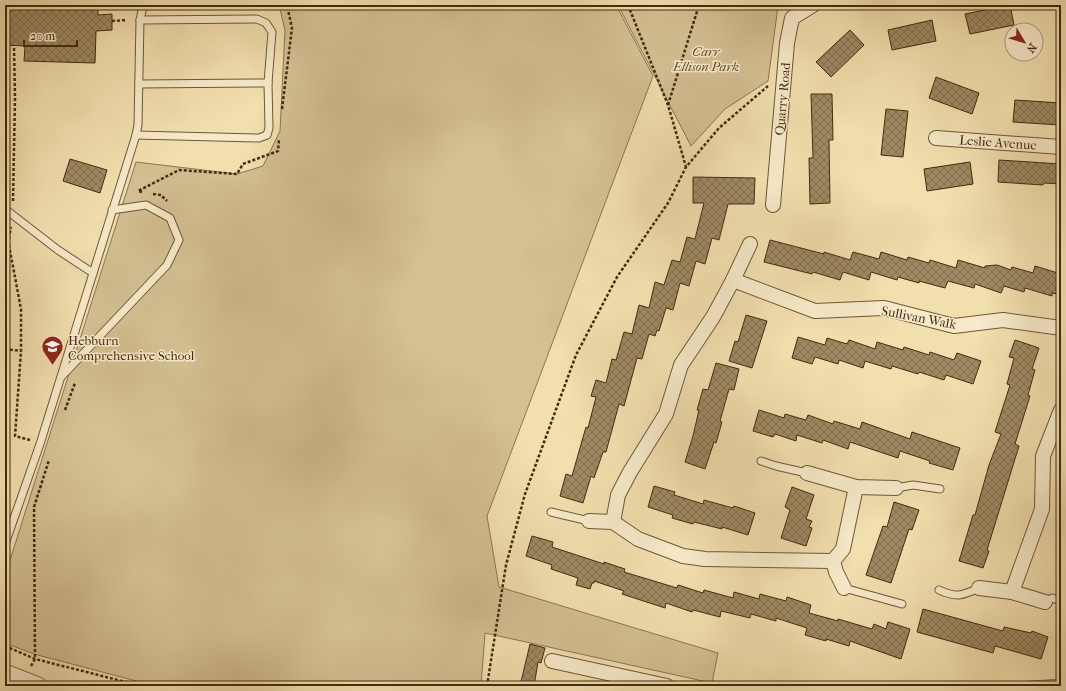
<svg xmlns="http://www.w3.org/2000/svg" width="1066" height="691" font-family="'IM FELL French Canon',serif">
	<defs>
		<pattern id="building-cross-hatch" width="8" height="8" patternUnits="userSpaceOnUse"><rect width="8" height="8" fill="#9e8962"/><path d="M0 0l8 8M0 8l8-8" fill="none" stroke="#82704f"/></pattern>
	</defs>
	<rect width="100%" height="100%" fill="#f2dfae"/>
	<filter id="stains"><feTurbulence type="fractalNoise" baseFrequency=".005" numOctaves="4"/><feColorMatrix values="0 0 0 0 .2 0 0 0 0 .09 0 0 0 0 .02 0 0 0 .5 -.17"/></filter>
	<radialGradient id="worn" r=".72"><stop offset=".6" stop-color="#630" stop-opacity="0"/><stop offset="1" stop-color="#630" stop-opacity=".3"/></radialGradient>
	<g fill="#d4c093" stroke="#8b7651">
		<path d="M279,5H616L653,76L487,516L499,587L718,653L712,683L485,633L481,686H155L34,654L5,643V576L136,162L237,174L263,166L280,131L285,30Z"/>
		<path d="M618,5H780L778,6L768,81L725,109L691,146Z"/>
		<path d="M1061,679V686H960Z"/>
	</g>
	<g fill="url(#building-cross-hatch)" stroke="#422b0f">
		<path d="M26,5H98V15L112,14V30L96,31L95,63L24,61L25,46L5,45V7L26,8Z"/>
		<path d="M1010,5L1014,25L970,34L965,14Z"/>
		<path d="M932,20L936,41L892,50L888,30Z"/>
		<path d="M850,30L864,45L831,77L816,62Z"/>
		<path d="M936,77L979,93L972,114L929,98Z"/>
		<path d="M811,94H832L833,140H829L830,203L810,204L809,158H813Z"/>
		<path d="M1015,100L1061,103L1060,125L1013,122Z"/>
		<path d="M886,109L908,111L903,157L881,155Z"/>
		<path d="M70,159L107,170L100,193L63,181Z"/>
		<path d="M999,160L1061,164V184L1044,183L1043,185L998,182Z"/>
		<path d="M970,162L973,184L927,191L924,169Z"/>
		<path d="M693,177L755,178L754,204H728L719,240L712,238L705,264L696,261L689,286L680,283L673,310L666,308L659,331L657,330L655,336L649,334L642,359L637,358L624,406L619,404L606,452H603L594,478L591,476L583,503L560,496L566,474L572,476L586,427L588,428L596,397L591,396L596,380L606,383L612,359L616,360L624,332L632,334L639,305L649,308L655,282L664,285L672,260L680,262L687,237L695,239L704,203H693Z"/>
		<path d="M770,240L824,254V252L850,260L853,252L879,259L881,252L907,260L908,257L929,263L930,260L956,268L958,260L985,268V266L997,265L1011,270L1012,267L1033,273L1035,266L1061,274V295L1052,293V296L1025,288L1024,292L1004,286L1001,293L975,284L974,288L948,281L945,288L919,281V283L898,277L897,280L871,272L869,280L843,272L840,280L813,272L812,274L764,262Z"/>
		<path d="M746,315L767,321L752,368L729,361L735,341L738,342Z"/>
		<path d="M798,337L825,345L827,338L847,344L849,340L875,349L877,342L903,350L904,347L929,355L930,352L954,360L957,353L981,361L973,384L946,375L944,380L919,372L918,374L892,366L891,369L865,361L863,368L839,360L838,364L815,357L812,364L792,358Z"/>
		<path d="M1015,340L1039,348L1032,369L1035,370L1028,395L1030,396L1015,444L1019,446L987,550L989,551L983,568L959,561L973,515H975L989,465L1001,434L995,432L1010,385L1007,384L1014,358L1009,357Z"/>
		<path d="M716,363L739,369L734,390L729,389L720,421L722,422L716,443L714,442L705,469L685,462L693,436L699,410H697L703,389L708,390Z"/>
		<path d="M759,410L784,418L785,414L806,420L808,415L833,424L834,421L860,429L862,422L910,439L912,432L960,448L953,470L929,463L930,461L900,451L898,458L850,442L848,449L823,440L822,443L797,435L796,441L775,434L773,437L753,431Z"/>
		<path d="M654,486L675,492L674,495L703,504L704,500L733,508L734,506L755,513L748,535L722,527V529L694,522L693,524L672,518L673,515L648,507Z"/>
		<path d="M792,487L814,495L806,519L812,521L809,527L812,528L806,546L781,538L790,510L785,507Z"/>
		<path d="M894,502L919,510L912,530L909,529L891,583L866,575L883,526L887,527Z"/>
		<path d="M532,536L553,542L552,547L604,564V562L625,569L624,572L677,588L678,585L703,593L704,590L733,598L734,592L759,599L760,594L786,601L787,597L811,605L809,613L838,621V619L872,629L874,624L886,629L888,622L910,629L901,659L850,641L849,646L826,639V641L805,635L807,628L776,618V621L751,614L750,618L721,611L720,617L693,610L692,612L666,603L665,608L622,594L624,591L594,581V583H592L590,589L576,585L578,578L551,569L552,565L526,556Z"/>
		<path d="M923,609L1003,631L1004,627L1031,633L1032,631L1048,637L1041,659L995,646L993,653L917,632Z"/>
		<path d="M530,644L545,648L541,663L538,662L534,686H520Z"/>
	</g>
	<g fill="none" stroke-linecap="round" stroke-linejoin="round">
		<defs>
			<g id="service">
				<path d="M139,84L268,83"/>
				<path d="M136,135L259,138L267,135L269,128L268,83L272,32L266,23L257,19L140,20"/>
				<path d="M5,209L58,250L93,273"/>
				<path d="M62,376L167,265L179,240L170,218L146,205L112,210"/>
				<path d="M761,461L776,466L807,473"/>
				<path d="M896,488L913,485L940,489"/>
				<path d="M551,512L589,521"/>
				<path d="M5,544L40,444L136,135L138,125L140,20L142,11"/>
				<path d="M844,588L902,604"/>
				<path d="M939,590C957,598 961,596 979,588"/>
				<path d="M1045,602L1052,598L1061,601"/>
			</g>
			<g id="minor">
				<path d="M936,138L1061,147"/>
				<path d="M773,205L787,43L792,18L813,5"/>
				<path d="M733,280L815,311L884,308L954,326L1003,320L1061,328"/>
				<path d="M807,473L856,487L896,488"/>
				<path d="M589,521L613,522L638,539L683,556L705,559L833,561L843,549L856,487"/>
				<path d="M613,522L618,495L630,472L666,414L681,365L713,317L733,280L750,244"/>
				<path d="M833,561L836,572L844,588"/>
				<path d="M979,588L1012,592L1045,602"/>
				<path d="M1012,592L1042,509L1043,456L1061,410"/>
				<path d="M552,661L667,686"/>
			</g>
			<path id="tertiary" d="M5,673L38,686"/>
		</defs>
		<use href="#service" stroke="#6e5837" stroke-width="9"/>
		<use href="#minor" stroke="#6e5837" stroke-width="16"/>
		<use href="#tertiary" stroke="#6e5837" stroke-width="19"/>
		<g stroke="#422b0f" stroke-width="2.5" stroke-dasharray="3 2" stroke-linecap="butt">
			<path d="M628,5L668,105L686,167"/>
			<path d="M112,21L127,20"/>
			<path d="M668,105L699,5"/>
			<path d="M282,109L292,28L287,5"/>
			<path d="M142,192L138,191L179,170L237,174L243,164L278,151L279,140"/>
			<path d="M153,194L161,195L167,201"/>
			<path d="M13,201L15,98L14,45"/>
			<path d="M8,240L21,309V351L15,436L30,440"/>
			<path d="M5,258L11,227"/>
			<path d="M5,349L21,351"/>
			<path d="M65,410L75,383"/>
			<path d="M5,646L35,659L142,686"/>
			<path d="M31,666L35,659L34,507L49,460"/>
			<path d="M487,686L506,565L525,494L576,355L617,277L668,203L686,167L719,128L768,86"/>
		</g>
		<use href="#service" stroke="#f7eaca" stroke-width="7"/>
		<use href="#minor" stroke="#f7eaca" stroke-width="14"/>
		<use href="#tertiary" stroke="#f7eaca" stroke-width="17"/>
	</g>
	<defs>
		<symbol id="school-pin" viewBox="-11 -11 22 30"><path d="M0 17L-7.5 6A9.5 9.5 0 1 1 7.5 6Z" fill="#8f2418" stroke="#f7eaca"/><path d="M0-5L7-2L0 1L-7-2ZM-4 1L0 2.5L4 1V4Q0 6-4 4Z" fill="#fff"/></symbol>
	</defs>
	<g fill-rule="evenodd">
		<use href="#school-pin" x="40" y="334" width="25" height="34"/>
	</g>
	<g text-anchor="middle" stroke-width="3" stroke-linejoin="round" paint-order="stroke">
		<g font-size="13" font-style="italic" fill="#5f4929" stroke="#f7eaca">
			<text x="706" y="56">Carr<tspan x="706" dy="15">Ellison Park</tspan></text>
		</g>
		<g font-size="13" fill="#422b0f" stroke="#f7eaca">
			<text transform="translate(782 99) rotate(-85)" y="5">Quarry Road</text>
			<text transform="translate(998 142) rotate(4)" y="5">Leslie Avenue</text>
			<text transform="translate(919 317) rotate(11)" y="5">Sullivan Walk</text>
		</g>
		<g font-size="13" fill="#422b0f" stroke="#f7eaca" text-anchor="start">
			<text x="68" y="345">Hebburn<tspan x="68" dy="15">Comprehensive School</tspan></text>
		</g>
	</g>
	<rect width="1066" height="691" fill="none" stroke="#f2dfae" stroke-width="20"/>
	<rect x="6" y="6" width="1054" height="679" fill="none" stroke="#422b0f" stroke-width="2"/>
	<rect x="10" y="10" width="1046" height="671" fill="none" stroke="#422b0f"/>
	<g transform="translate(1024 42) rotate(128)"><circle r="19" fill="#f7eaca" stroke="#af9e7f"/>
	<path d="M0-3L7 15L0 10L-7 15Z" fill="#8f2418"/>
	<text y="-6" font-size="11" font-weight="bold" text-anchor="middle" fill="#422b0f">N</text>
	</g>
	<path d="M24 40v6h53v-6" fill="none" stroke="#422b0f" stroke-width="2"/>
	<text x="30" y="40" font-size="12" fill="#422b0f" stroke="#f7eaca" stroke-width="3" paint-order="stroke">20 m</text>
	<rect width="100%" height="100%" filter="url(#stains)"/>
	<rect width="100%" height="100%" fill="url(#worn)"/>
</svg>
